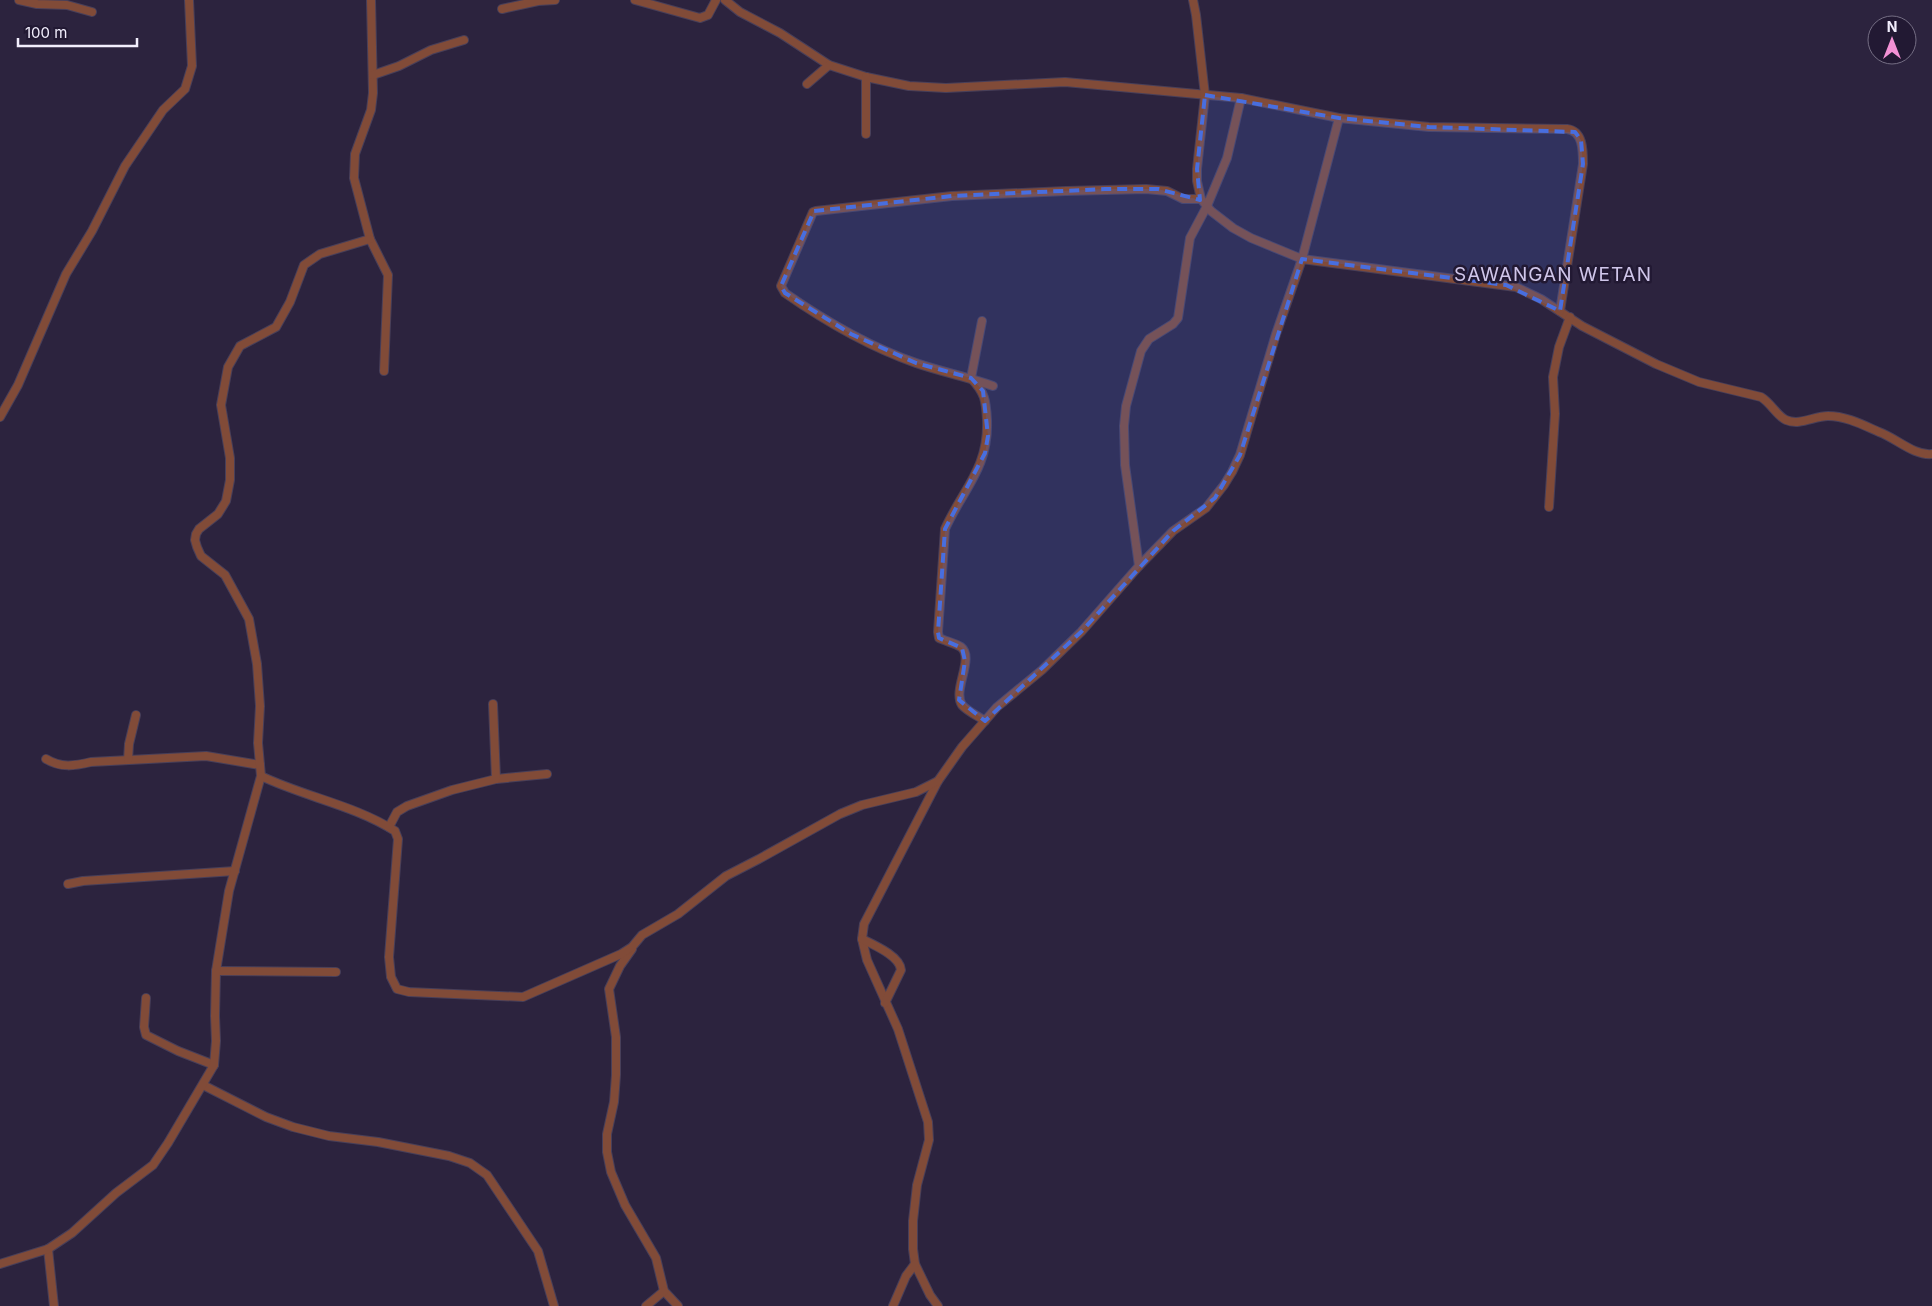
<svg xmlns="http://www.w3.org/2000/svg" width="1932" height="1306" font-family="Inter,sans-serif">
	<rect width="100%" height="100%" fill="#2c233e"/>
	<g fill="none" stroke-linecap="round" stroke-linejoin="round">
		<defs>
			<g id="minor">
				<path d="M19,0L37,4L67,5L92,12"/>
				<path d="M371,0L373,93L371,110L355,154L354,178L370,239L388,275L384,371"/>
				<path d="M635,0L700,18L708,15L716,0"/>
				<path d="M725,0L740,12L780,33L829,65L866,77L909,86L946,88L1065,82L1241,98L1339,118L1302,259L1276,334L1240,455L1232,472L1224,485L1206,508L1173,531L1139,566L1081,632L1042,670L997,707L962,747L938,781L864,924L862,939L867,960L898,1029L928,1122L929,1140L917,1185L913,1221V1249L915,1264L930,1295L938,1306"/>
				<path d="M1193,0L1196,15L1205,95L1197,169V181L1201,199L1211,211L1233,228L1251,238L1302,259L1516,287L1541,299L1582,326L1656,364L1699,382L1761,397C1771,403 1777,416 1786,420C1800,426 1814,416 1828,416C1846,416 1863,425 1879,432C1896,438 1914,456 1932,454"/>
				<path d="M502,9L538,1L555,0"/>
				<path d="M373,75L399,66L431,50L464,40"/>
				<path d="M866,77V134"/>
				<path d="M807,84L829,65"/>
				<path d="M1339,118L1429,127L1567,129C1583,131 1583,150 1583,164L1560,311"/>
				<path d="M982,321L971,378C985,393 986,400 987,420C989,468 963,489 945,529L938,632L939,638C945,641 955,643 961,647C975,658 952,690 962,705C967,711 978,716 985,721"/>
				<path d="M993,386C968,377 942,372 916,363C870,347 825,321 785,293L781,286L813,212L816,211L952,196L1066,191L1146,189L1167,191L1183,199H1201"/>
				<path d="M0,417L18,385L66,274L92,231L125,166L163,110L185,89L192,66L189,0"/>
				<path d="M1549,507L1555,414L1553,377L1559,347L1570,317"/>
				<path d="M1139,566L1125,465L1124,426L1126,406L1141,351L1149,339L1173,324L1178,318L1190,238L1207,206L1227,158L1241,98"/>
				<path d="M46,759C61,768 74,766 91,762L206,756L260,765"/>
				<path d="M128,760L129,744L136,715"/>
				<path d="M261,776L258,743L260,706L257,664L249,619L225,575L201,556L197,547L195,540L196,534L199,529L218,514L226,501L230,480V458L221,405L228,367L240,346L276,327L290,302L304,265L320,254L370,239"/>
				<path d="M496,779L547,774"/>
				<path d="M389,827L397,812L407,806L452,790L496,779L493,704"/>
				<path d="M68,884L83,881L235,871"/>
				<path d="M862,939C874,945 900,956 901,970L885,1003"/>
				<path d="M632,949L620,966L609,989L616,1037V1075L614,1102L607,1134V1152L611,1172L625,1205L656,1258L664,1291L678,1306"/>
				<path d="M216,971L336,972"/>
				<path d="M146,998L144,1027L146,1035L178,1051L214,1065"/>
				<path d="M203,1085L266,1117L293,1127L329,1136L378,1142L449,1156L470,1163L487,1175L538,1251L554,1306"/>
				<path d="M48,1249L54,1306"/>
				<path d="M0,1264L48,1249L72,1233L116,1193L153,1165L168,1143L214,1065L216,1041L215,1016L216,971L229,891L261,776C305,797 354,805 395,831L398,839L389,957L391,977L397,989L409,992L523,997L621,954L632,947L642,935L678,914L726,876L759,859L840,814L862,805L916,792L938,781"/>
				<path d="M646,1306L664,1291"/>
				<path d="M893,1306L906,1276L915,1264"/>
			</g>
		</defs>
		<use href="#minor" stroke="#483f59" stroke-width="10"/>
		<use href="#minor" stroke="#814b38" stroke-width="8"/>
	</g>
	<path fill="#486edf" fill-opacity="0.2" stroke="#486edf" stroke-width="4" stroke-dasharray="10 6" stroke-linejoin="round" d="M1205,95L1339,118L1429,127L1575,132L1581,140L1583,164L1560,311L1506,285L1302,259L1240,455L1215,498L1173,531L1081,632L985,721L959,700L965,661L962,648L939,638L938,632L945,529L985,453L988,436L983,391L971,378L916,363L851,334L785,293L781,286L814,211L952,196L1105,189H1158L1200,200L1197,169Z"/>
	<g text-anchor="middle" stroke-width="5" stroke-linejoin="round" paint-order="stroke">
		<g font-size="19" letter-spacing="1" fill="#d0c6ea" stroke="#221933">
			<text x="1553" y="281">SAWANGAN WETAN</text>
		</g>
	</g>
	<g transform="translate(1892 40)"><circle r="24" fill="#221933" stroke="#756e84"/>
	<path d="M0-4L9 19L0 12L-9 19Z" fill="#f391d5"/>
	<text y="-8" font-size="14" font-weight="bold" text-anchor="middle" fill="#f2eefd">N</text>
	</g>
	<path d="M18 38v8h119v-8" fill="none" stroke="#f2eefd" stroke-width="2.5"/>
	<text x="25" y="38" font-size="15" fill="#f2eefd" stroke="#221933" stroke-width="4" paint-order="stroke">100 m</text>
</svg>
